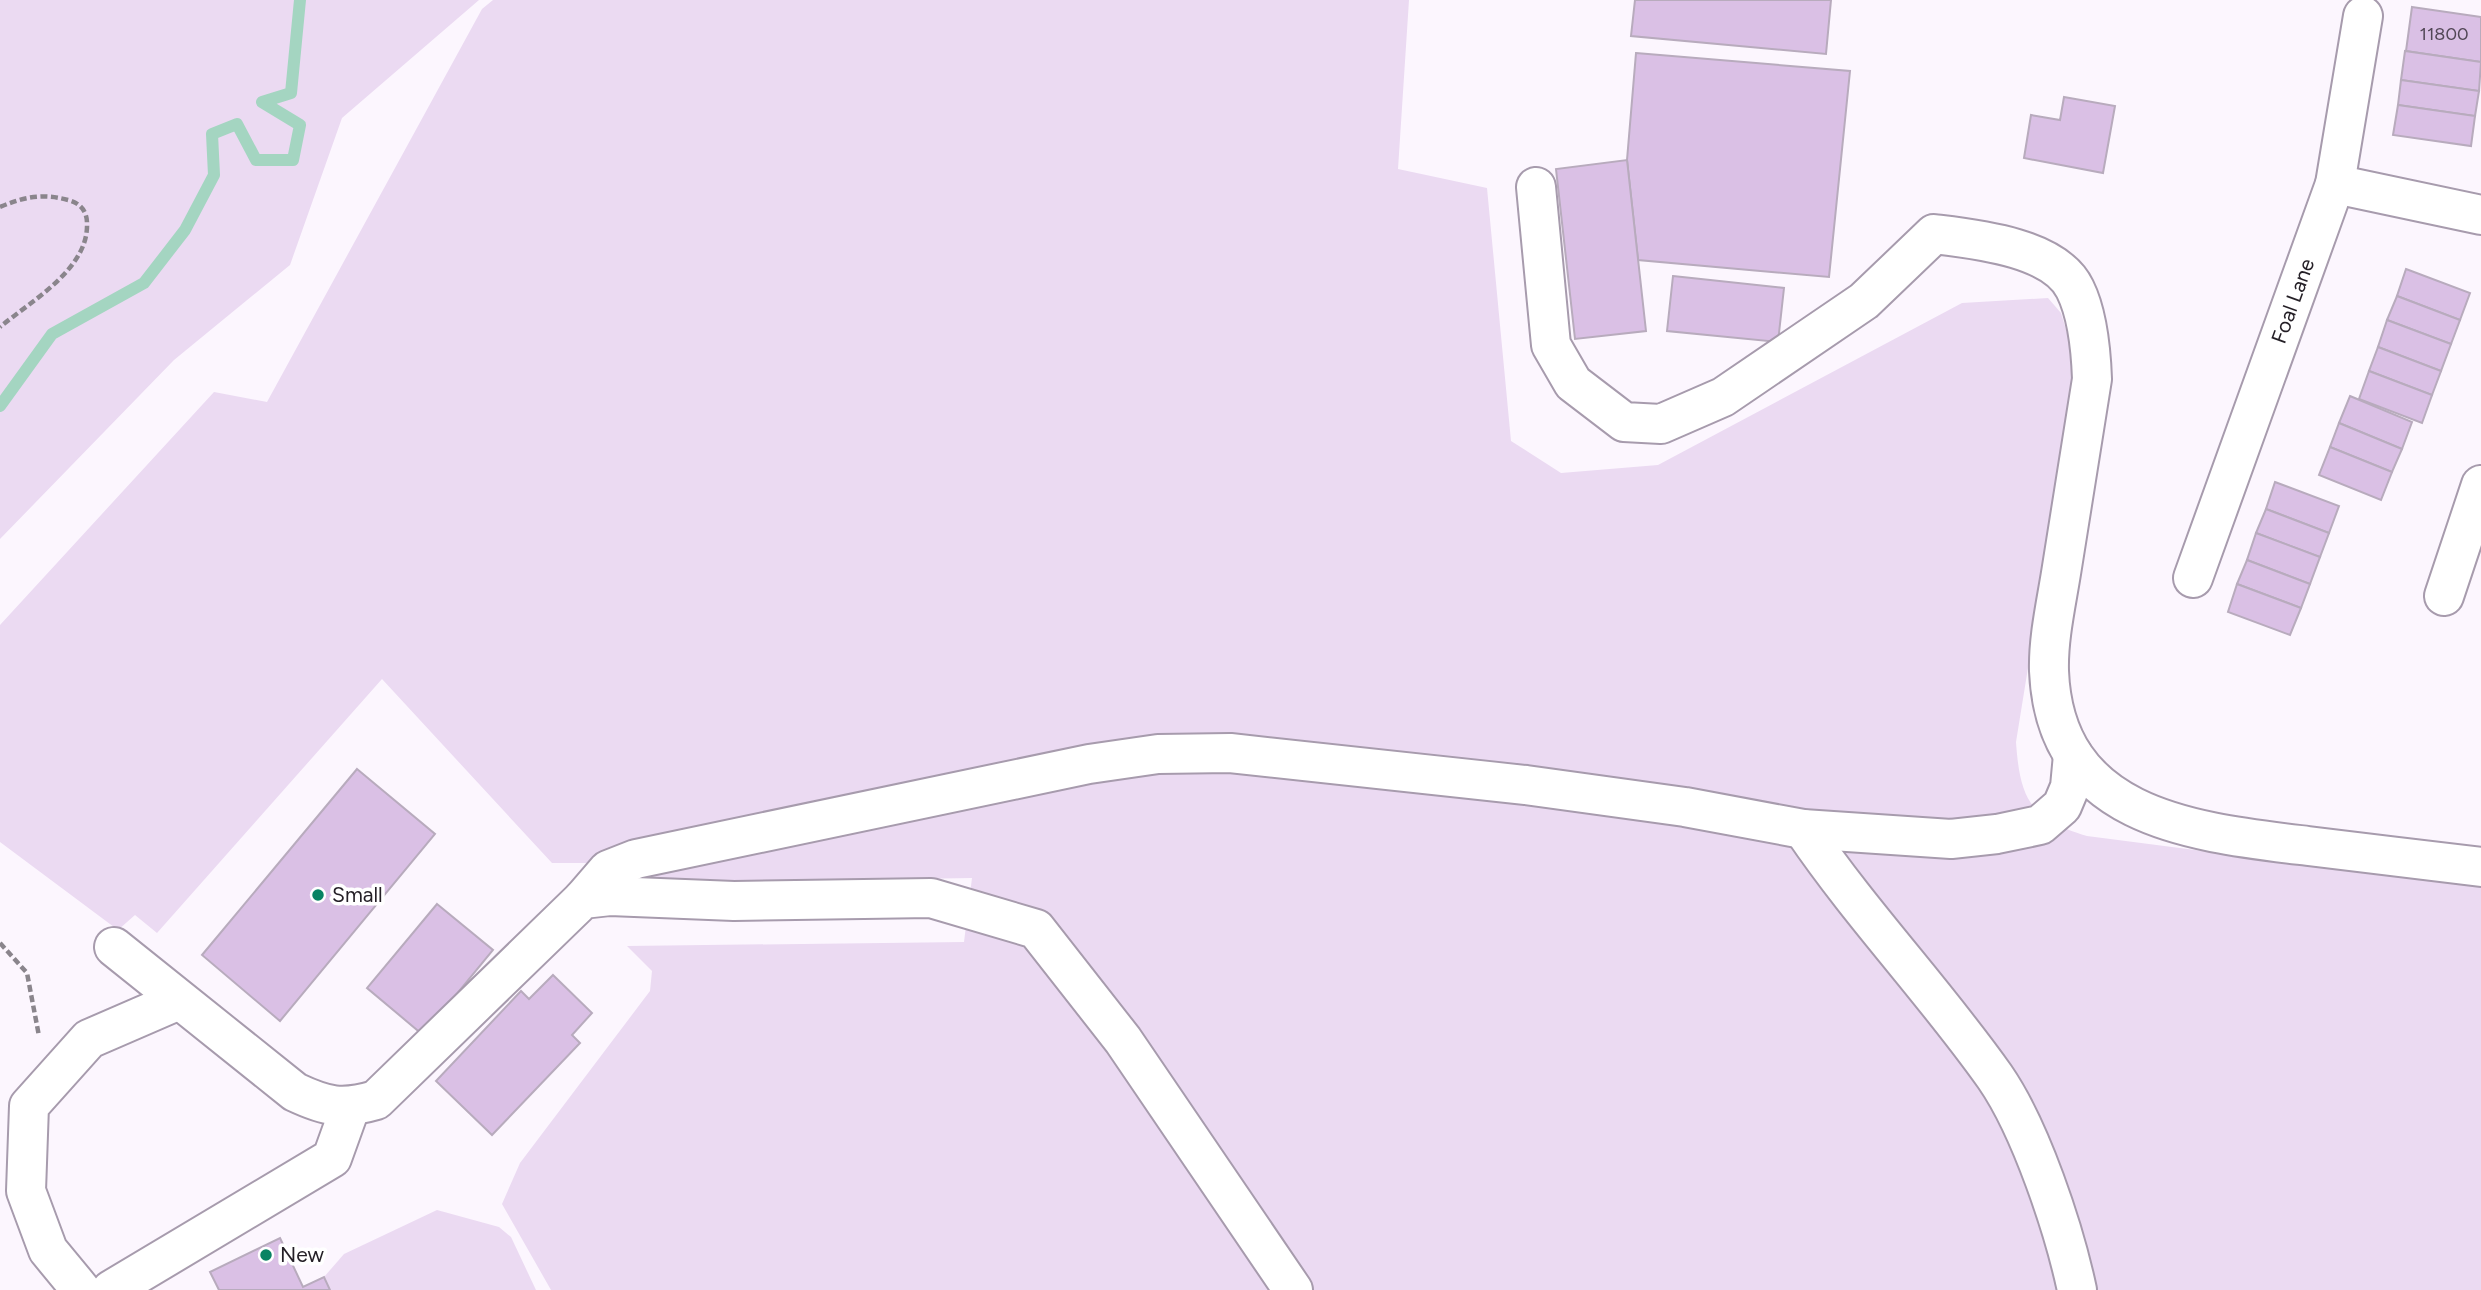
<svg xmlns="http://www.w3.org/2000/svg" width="2481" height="1290" font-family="Figtree,sans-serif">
	<rect width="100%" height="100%" fill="#fcf6fe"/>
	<g fill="#ebdaf2">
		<path d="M0,0H479L342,118L290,265L174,360L0,539Z"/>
		<path d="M493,0H1409L1398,169L1487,188L1511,441L1561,473L1658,465L1962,303L2048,298L2061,313L2077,365L2016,742C2020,799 2030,819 2087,836L2481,887V1290H551L502,1204L520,1163L650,991L652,971L627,946L964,942L972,878L607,884L591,863H552L382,679L157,933L135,915L118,930L0,842V625L214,392L267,402L482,9Z"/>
		<path d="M437,1210L499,1227L511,1237L536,1290H330L324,1277L344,1254Z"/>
	</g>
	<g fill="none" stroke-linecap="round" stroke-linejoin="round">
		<path stroke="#a4d5c1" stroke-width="12" d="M0,406L52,334L144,283L185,230L214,175L212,134L237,124L256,160H293L300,125L262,102L291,93L300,0"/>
	</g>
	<g fill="#dac0e5" stroke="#b8abbd" stroke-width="2">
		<path d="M1635,0H1831L1826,54L1631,36Z"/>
		<path d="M2412,7L2481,17V62L2406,51Z"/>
		<path d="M2405,51L2481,62L2479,91L2401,80Z"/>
		<path d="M1636,53L1850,71L1829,277L1638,260L1627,160Z"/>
		<path d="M2401,80L2479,91L2475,116L2398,105Z"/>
		<path d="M2064,97L2115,106L2103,173L2024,158L2031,115L2060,120Z"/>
		<path d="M2398,105L2475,116L2471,146L2393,135Z"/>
		<path d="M1627,160L1646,331L1575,339L1556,169Z"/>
		<path d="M2406,269L2470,293L2460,320L2397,296Z"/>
		<path d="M1673,276L1784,288L1778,342L1667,331Z"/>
		<path d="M2397,296L2460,320L2451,344L2387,320Z"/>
		<path d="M2387,320L2451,344L2441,371L2378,347Z"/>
		<path d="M2378,347L2441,371L2432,395L2369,371Z"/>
		<path d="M2369,371L2432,395L2422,423L2359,399Z"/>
		<path d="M2350,396L2412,422L2402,449L2339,423Z"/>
		<path d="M2339,423L2402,449L2392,472L2330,447Z"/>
		<path d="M2330,447L2392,472L2381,500L2319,475Z"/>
		<path d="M2275,482L2339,506L2329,533L2266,509Z"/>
		<path d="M2266,509L2329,533L2320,557L2256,533Z"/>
		<path d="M2256,533L2320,557L2310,584L2247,560Z"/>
		<path d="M2247,560L2310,584L2301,608L2237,584Z"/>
		<path d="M2237,584L2301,608L2290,635L2228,612Z"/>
		<path d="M357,769L435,834L280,1021L202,955Z"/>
		<path d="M437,904L493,950L423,1035L367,988Z"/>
		<path d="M553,975L592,1013L572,1035L580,1043L492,1135L436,1081L521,991L529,999Z"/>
		<path d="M280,1238L303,1287L324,1277L330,1290H219L210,1272Z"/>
	</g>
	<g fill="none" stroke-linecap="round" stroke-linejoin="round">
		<defs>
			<g id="minor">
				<path d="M2335,184L2481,215"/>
				<path d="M1536,187L1551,345L1573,383L1624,422L1661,424L1723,397L1864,301L1934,234C1975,239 2055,247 2075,289C2088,315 2091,351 2092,379C2082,441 2072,504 2062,567C2057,600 2048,637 2049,671C2055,819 2193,832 2308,846C2366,853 2423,860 2481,867"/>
				<path d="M2193,578L2335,184L2363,16"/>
				<path d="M2444,596L2481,485"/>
				<path d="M1803,829C1862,916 1935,992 1995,1077C2031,1129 2064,1229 2077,1290"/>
				<path d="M583,899L608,870L636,859L1089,764L1158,754L1230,753L1526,785L1685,807L1803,829L1951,839L1997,834L2040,825L2062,806L2070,787L2073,755"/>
				<path d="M114,947L295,1092C327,1107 342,1110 376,1100L583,899L610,896L734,901L931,898L1036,929L1123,1040L1293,1290"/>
				<path d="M81,1290L48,1250L26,1191L29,1106L89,1039L179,1000"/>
				<path d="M111,1290L332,1158L350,1108"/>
			</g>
		</defs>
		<use href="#minor" stroke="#a79bad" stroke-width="42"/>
		<g stroke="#8a858c" stroke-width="4.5" stroke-dasharray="7 3.5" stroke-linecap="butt">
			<path d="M0,207C23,197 43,193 68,200C80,203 87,211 87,223C89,269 31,301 0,327"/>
			<path d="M0,943L27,973L39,1036"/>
		</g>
		<use href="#minor" stroke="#fff" stroke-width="38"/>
	</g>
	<g fill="#088363" stroke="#fff" stroke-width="2.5">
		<circle cx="318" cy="895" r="7"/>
		<circle cx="266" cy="1255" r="7"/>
	</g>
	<g text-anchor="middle" stroke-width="7" stroke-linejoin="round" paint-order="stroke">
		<g font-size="18" fill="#524756">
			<text x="2444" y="40">11800</text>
		</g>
		<g font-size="21" fill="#241f26" stroke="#fff">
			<text transform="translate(2293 301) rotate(-70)" y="7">Foal Lane</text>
		</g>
		<g font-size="21" fill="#241f26" stroke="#fff" text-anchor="start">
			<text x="332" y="902">Small</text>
			<text x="280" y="1262">New</text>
		</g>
	</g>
</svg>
